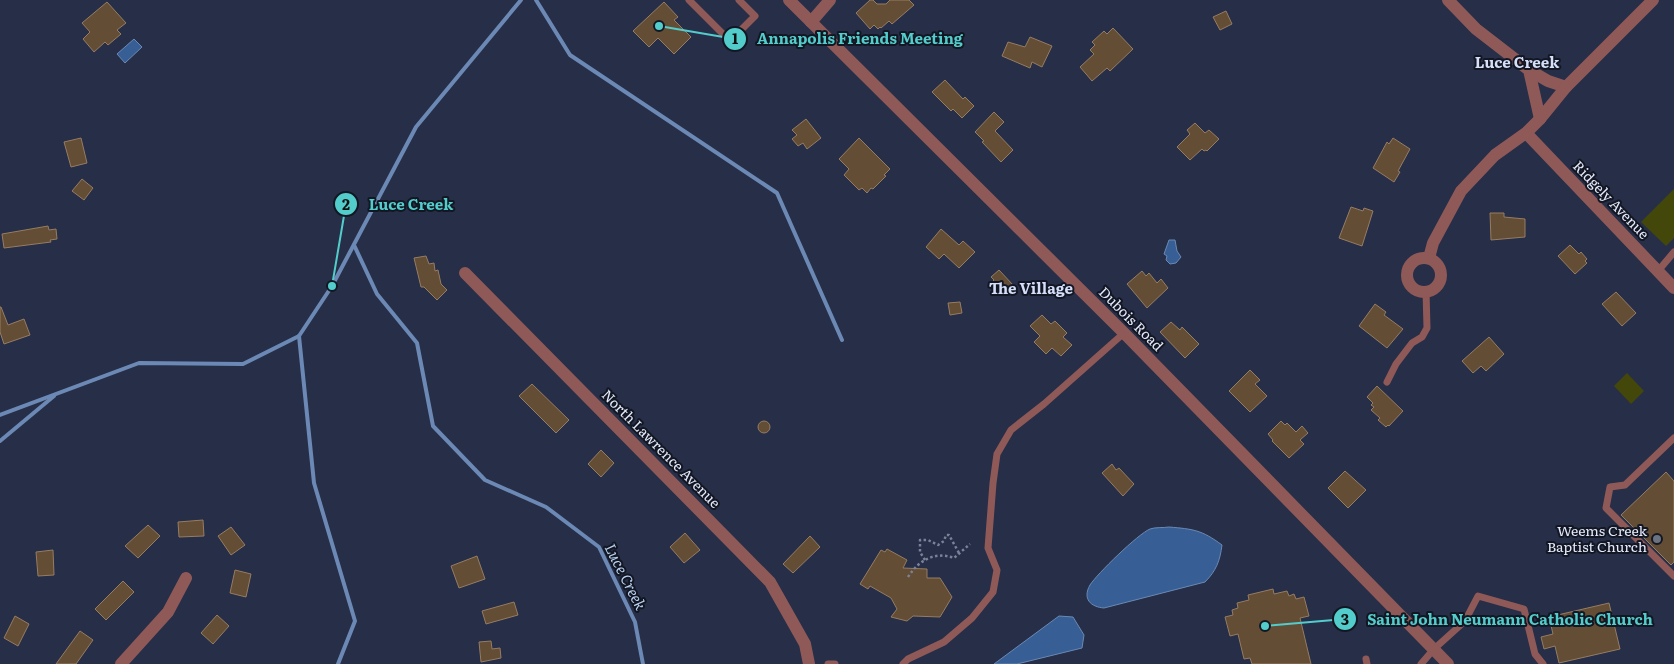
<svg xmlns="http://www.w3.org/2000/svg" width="1674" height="664" font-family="Literata,serif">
	<rect width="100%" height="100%" fill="#262e48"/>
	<g fill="#44470a">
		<path d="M1674,189V238L1666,246L1641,222Z"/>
		<path d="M1627,373L1644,391L1631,404L1614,386Z"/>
	</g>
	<g fill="#375f95" stroke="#6b89b4">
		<path d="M134,39L142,47L125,63L117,54Z"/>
		<path d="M1169,240H1175L1177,251L1181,257L1176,263L1170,264L1166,260L1167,256L1164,254Z"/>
		<path d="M1169,527C1193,529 1202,530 1222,545C1220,561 1216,571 1205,582L1104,608C1091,607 1082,599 1090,585C1097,574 1138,534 1150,529C1155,527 1163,528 1169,527Z"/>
		<path d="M1059,616L1073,617L1084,635L1082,648L1017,664H994Z"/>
	</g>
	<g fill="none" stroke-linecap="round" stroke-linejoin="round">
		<g stroke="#6b89b4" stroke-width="4">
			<path d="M536,0L570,55L777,193L842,340"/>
			<path d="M354,245L377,294L417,343L433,426L485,480L546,507L599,547L635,622L643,664"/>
			<path d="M299,336L314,483L355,621L338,664"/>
			<path d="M0,415L139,363L243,364L299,336L332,286L416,127L521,0"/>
			<path d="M0,441L54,396"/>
		</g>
	</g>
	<g fill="#644d35" stroke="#967c63">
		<path d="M870,0H873L877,4H886L890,0H909L914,5L892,24L889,21L881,28L880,27L878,29L874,25L870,29L856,13Z"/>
		<path d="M107,2L126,23L117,30L121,34L108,45L105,42L94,52L83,39L90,32L82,23Z"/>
		<path d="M664,2L678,17L674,20L691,37L674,54L658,38L649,47L633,31Z"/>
		<path d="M1226,11L1232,24L1220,30L1213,17Z"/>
		<path d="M1113,28L1133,49L1110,71L1107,68L1092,81L1080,67L1094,54L1090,50L1095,45L1092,42L1104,31L1107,34Z"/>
		<path d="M1030,37L1052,46L1042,67L1032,62L1030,68L1002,56L1008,42L1025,47Z"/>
		<path d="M945,80L963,99L965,97L974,106L962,118L953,109L951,111L932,92Z"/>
		<path d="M994,112L1004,122L995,131L1013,150L1001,162L982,142L984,141L975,132Z"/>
		<path d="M806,119L821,138L807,149L803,143L798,146L792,139L797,135L792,130Z"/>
		<path d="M1195,123L1205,133L1209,130L1219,139L1207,151L1206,150L1204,151L1202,149L1190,160L1177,147L1190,134L1187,130Z"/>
		<path d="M81,138L87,163L71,167L64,142Z"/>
		<path d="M859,138L890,169L884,175L886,176L873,189L871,188L867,193L862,188L859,190L844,175L849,169L839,159Z"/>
		<path d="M1393,138L1410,149L1398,171L1400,172L1394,182L1373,168L1387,142L1389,144Z"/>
		<path d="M82,179L93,188L84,200L72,191Z"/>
		<path d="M1351,207L1363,211L1364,208L1373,211L1362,246L1339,238Z"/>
		<path d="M1490,213H1504V217L1525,219V237L1491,240Z"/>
		<path d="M48,226L49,230L56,229L57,239L50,240L51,242L4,248L2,234Z"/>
		<path d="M941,229L959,245L963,241L975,252L959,268L944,254L939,259L926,247Z"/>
		<path d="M1570,245L1579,254L1581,252L1587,259L1585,261L1587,263L1575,274L1558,256Z"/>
		<path d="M426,256L429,264L434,263L435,271L438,270L441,284L447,290L437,300L424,287H421L414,258Z"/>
		<path d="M999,270L1013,285L1002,296L991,283L994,280L991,277Z"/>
		<path d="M1142,271L1146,276L1149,273L1157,283L1161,279L1168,288L1147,308L1127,284Z"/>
		<path d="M1616,292L1636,313L1622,326L1602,304Z"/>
		<path d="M960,302L962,313L950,315L948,303Z"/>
		<path d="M1375,304L1386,312L1384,315L1403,329L1387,348L1359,326Z"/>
		<path d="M0,307H1L8,325L24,319L30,335L4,344L0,332Z"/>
		<path d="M1042,315L1051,324L1055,321L1067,333L1063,337L1072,345L1061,356L1052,348L1046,354L1034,342L1040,336L1030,326Z"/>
		<path d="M1171,322L1180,330L1182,327L1199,344L1185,358L1160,332Z"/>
		<path d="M1489,337L1504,354L1486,371L1481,366L1473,373L1462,361Z"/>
		<path d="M1250,370L1260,380L1255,384L1267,396L1250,412L1229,391Z"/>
		<path d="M532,384L569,420L556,433L519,396Z"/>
		<path d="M1377,386L1403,411L1389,426L1388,425L1386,427L1378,420L1380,418L1371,410L1374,407L1371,405L1373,403L1367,397Z"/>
		<path d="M1281,421L1285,425L1287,423L1296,432L1302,426L1308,433L1300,440L1304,444L1289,458L1272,441L1273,440L1268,434Z"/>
		<circle cx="764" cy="427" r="6"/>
		<path d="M601,450L614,463L601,477L588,464Z"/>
		<path d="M1112,464L1116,470L1119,468L1134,484L1123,496L1102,473Z"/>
		<path d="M1345,471L1366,490L1348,508L1328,488Z"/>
		<path d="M1666,472L1674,481V562L1671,565L1621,515Z"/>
		<path d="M203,520L204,536L179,537L178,522Z"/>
		<path d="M148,525L160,536L138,558L125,546Z"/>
		<path d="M231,527L245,545L231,555L218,536Z"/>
		<path d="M685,533L700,550L684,563L670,547Z"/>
		<path d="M810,536L820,547L793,573L783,564Z"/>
		<path d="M887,549L907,560L903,568L927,569V578H940L952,597L940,617L913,616L907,621L891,617L897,609L891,598L870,586L868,589L860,584L881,550L885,552Z"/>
		<path d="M53,550L54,575L38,576L36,552Z"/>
		<path d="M477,556L485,579L459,588L451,566Z"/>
		<path d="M235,570L251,574L246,597L230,593Z"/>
		<path d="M123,581L134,592L106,620L95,609Z"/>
		<path d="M1273,589L1274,594L1287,591L1289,596L1294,594L1296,599L1304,597L1309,616L1300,618L1311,664H1252L1250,658L1244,659L1238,634L1230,636L1225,617L1233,615L1232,610L1238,608L1237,603L1249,600L1248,595Z"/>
		<path d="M514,602L518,615L486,624L482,611Z"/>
		<path d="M1609,603L1620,649L1559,663L1555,646L1544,649L1541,637L1553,634L1549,617Z"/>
		<path d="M217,615L229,626L213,644L201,633Z"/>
		<path d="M15,616L29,624L18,646L4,638Z"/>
		<path d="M80,631L93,640L76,664H56Z"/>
		<path d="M491,641L492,649L500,648L501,658L481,662L479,642Z"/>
	</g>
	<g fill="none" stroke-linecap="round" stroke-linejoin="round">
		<g stroke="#7b8298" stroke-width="2.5" stroke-dasharray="2.5 2.5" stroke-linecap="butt">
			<path d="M925,560L920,552V540H928L938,545L944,541L946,535H949L959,553"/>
			<path d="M908,577C919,560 935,551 954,558L970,544"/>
		</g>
		<g stroke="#8f5958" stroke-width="7">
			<path d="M689,0L730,41L755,16L739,0"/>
			<path d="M1658,271L1674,252"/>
			<path d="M1387,382L1396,364L1412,343L1422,337L1427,328L1426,291"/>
			<path d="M1674,438L1625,485L1610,487L1606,508L1674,576"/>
			<path d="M1366,659L1367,664"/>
			<path d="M828,664H835"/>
			<path d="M903,664L908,659L944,642L972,618L993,592L997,570L988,548L993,483L997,454L1011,430L1044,404L1124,333"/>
			<path d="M1421,664L1434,649L1465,621L1478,596L1524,609L1535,654L1543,664"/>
		</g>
		<g stroke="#8f5958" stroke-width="12">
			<path d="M789,0L1124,333L1448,664"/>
			<path d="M1448,0L1476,29L1529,70L1540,119"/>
			<path d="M811,22L830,0"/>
			<path d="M1529,70L1548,81L1566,87"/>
			<path d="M1526,133L1674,288"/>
			<path d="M1429,258L1433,243L1461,191L1495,155L1526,133L1540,119L1566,87L1653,0"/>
			<circle cx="1424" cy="275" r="17"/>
			<path d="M465,273L770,582L805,644L809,664"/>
			<path d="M121,664L168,612L186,578"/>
		</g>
	</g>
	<circle fill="#6b7280" stroke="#131723" stroke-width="2" cx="1657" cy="539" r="5"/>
	<g text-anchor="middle" stroke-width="4" stroke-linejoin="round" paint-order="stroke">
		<g font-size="14" fill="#e4eafb" stroke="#131723">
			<text transform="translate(1611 200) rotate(46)" y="5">Ridgely Avenue</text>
			<text transform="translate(1131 319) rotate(45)" y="5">Dubois Road</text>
			<text transform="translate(661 449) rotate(45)" y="5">North Lawrence Avenue</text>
		</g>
		<g font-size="14" fill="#e4eafb" stroke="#131723" text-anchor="end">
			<text x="1647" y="536">Weems Creek<tspan x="1647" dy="16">Baptist Church</tspan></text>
		</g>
		<g font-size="15" font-weight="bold" fill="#d5dffa" stroke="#131723">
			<text x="1517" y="68">Luce Creek</text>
			<text x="1031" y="294">The Village</text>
		</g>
		<g font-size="15" font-style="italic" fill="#b9d1f1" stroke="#131723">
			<text transform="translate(625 577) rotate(63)" y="5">Luce Creek</text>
		</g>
	</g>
	<path fill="none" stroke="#53cdcb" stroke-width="2" d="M659 26L735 39M332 286L346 204M1265 626L1345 619"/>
	<g fill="#53cdcb" stroke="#131723" stroke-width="2">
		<circle cx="659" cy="26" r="5"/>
		<circle cx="332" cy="286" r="5"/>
		<circle cx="1265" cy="626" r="5"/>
		<circle cx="735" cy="39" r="12"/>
		<circle cx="346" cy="204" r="12"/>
		<circle cx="1345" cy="619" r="12"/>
	</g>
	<g font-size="15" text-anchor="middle" font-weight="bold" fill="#111">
		<text x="735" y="44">1</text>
		<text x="346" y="210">2</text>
		<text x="1345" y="625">3</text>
	</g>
	<g font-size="15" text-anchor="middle" font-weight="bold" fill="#53cdcb" stroke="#131723" stroke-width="4" stroke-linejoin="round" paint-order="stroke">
		<text x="860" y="44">Annapolis Friends Meeting</text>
		<text x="411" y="210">Luce Creek</text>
		<text x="1510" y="625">Saint John Neumann Catholic Church</text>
	</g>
</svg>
